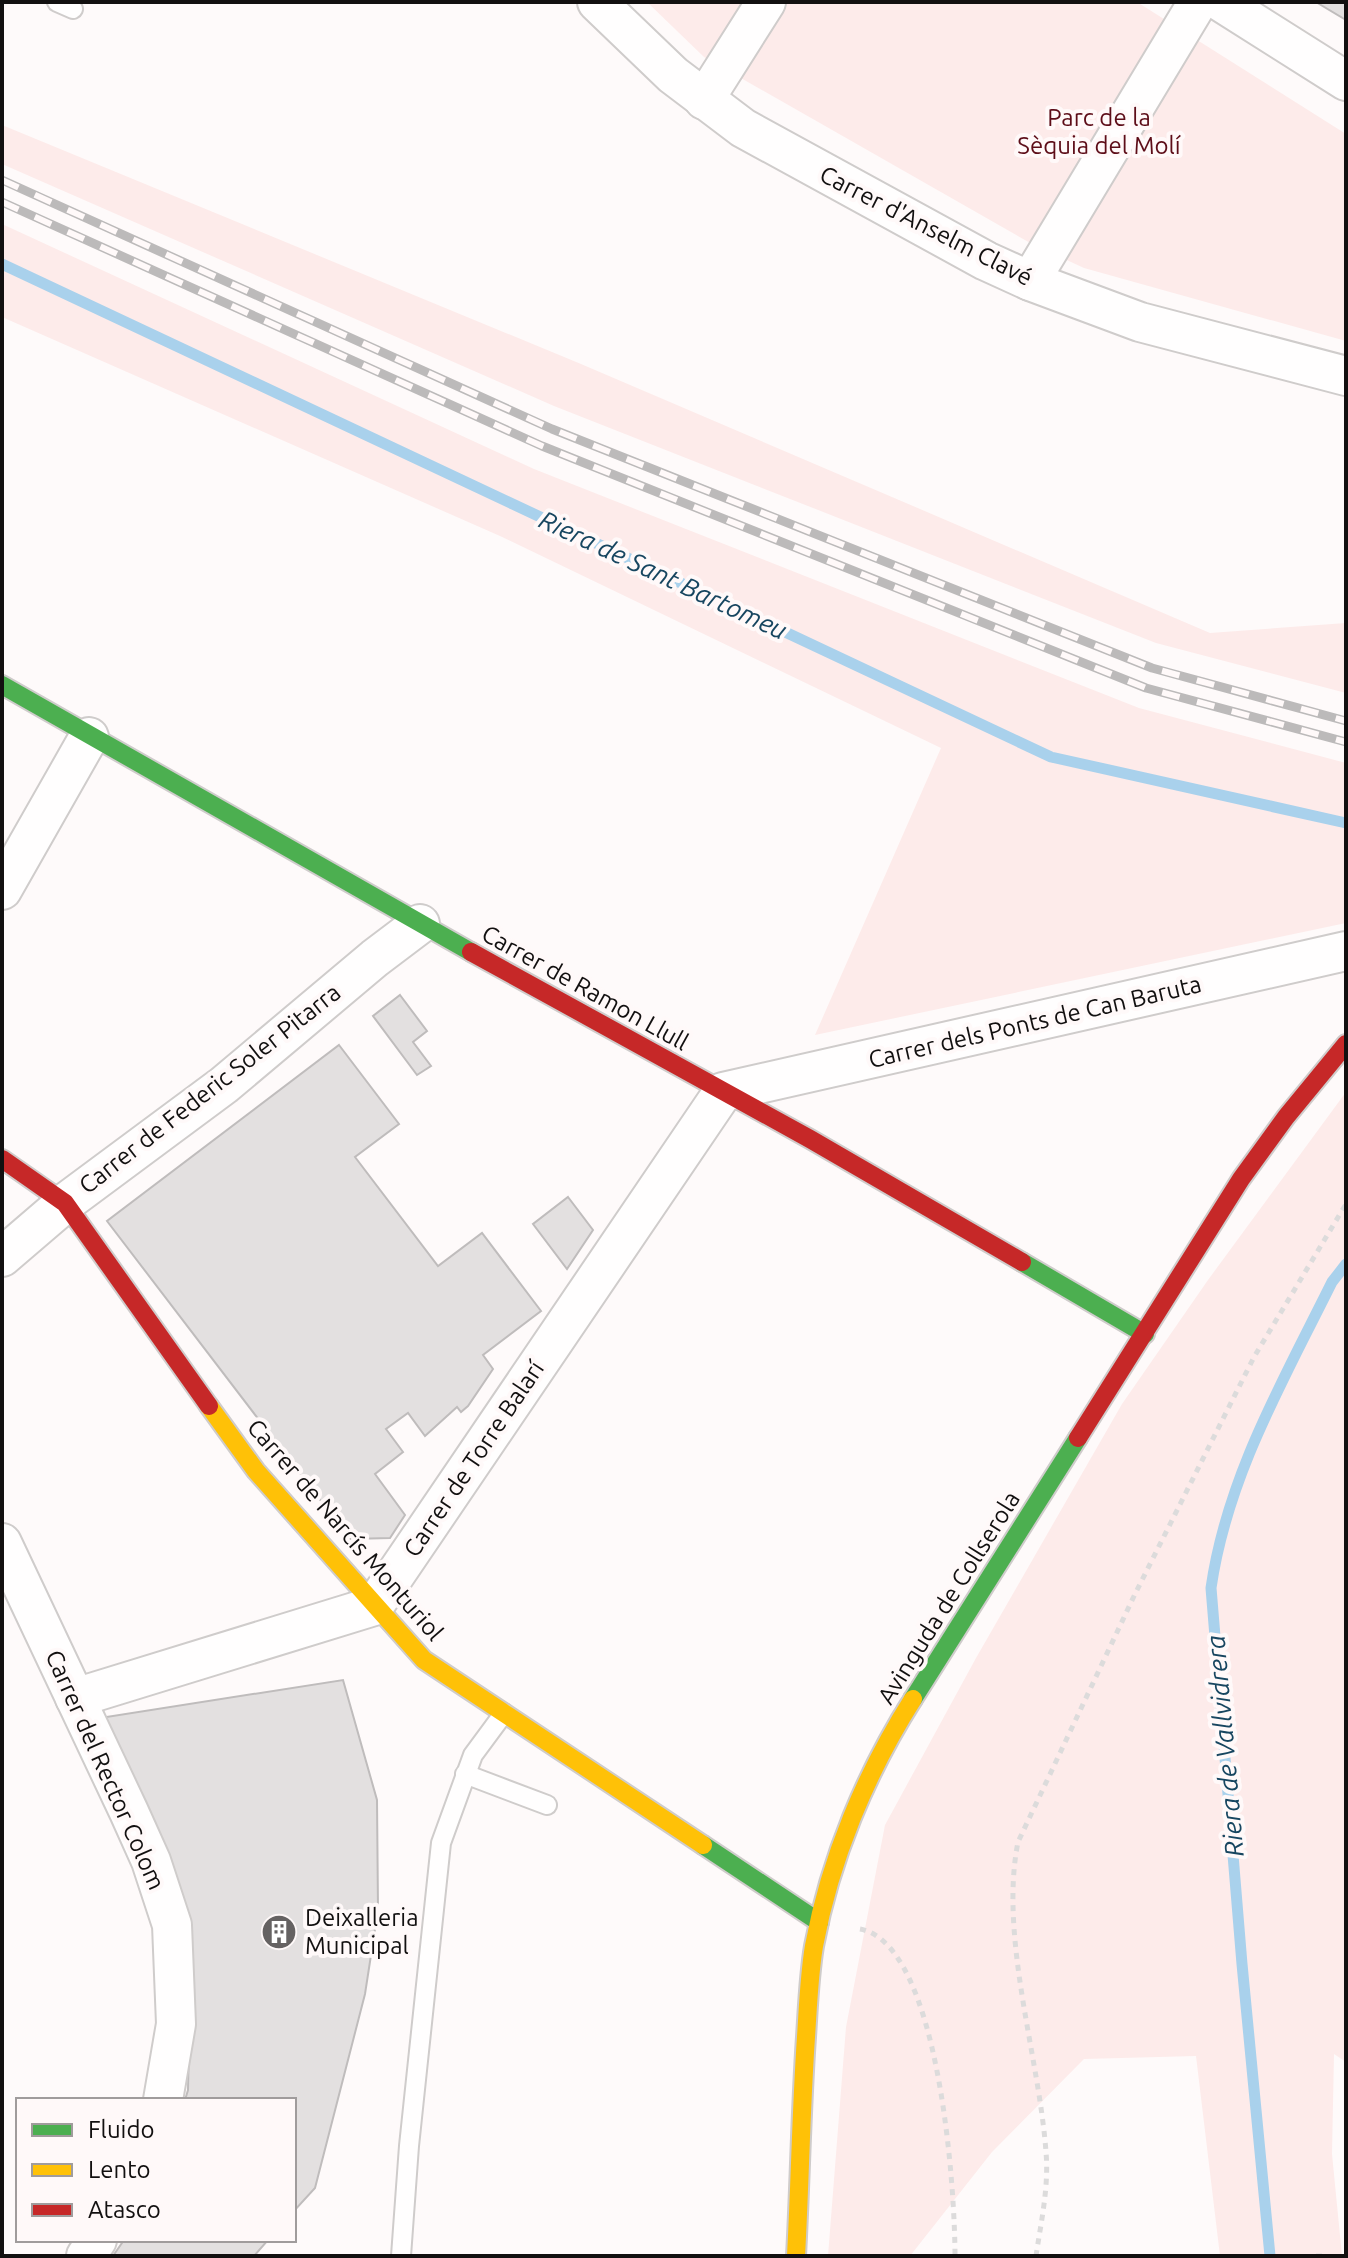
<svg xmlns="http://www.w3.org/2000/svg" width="1348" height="2258" font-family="Ubuntu,sans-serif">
	<rect width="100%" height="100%" fill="#fefafa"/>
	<g fill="#fdebea">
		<path d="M647,2H1137L1346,134V341L1084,268L1032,244L704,57Z"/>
		<path d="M2,125L581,364L1210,633L1346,623V693L1156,643L554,406L2,164Z"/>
		<path d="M2,224L534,469L1139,708L1346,763V923L815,1035L941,748L500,536L2,317Z"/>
		<path d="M1346,1092V2062L1334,2054L1332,2154L1342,2256H1220L1196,2056L1084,2059L992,2152L910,2256H828L846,2027L885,1825L976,1658L1122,1404L1208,1280Z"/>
	</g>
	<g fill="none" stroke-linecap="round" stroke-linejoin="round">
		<g stroke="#a9d1ec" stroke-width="11">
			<path d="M2,264L1051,757L1346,823"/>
			<path d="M1270,2256L1242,1964L1211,1588C1227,1477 1283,1381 1332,1282L1346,1264"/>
		</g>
	</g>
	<g fill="#e3e0e0" stroke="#bfbcbc" stroke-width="2">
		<path d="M1316,2H1346V20Z"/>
		<path d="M400,995L427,1031L413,1042L431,1066L417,1075L373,1016Z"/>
		<path d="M339,1045L399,1124L355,1157L438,1266L482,1233L541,1311L483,1355L493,1369L468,1406L461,1412L457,1407L425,1436L408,1413L386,1429L403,1452L375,1474L405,1515L390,1538L350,1539L107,1221Z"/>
		<path d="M568,1197L593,1230L567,1269L533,1224Z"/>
		<path d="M343,1680L377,1800L378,1910L365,1994L315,2188L294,2211V2100H185L188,2090L191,1953L100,1718Z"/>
		<path d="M124,2240H268L254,2256H113Z"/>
	</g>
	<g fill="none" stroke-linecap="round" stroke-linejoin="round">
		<defs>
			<g id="lane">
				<path d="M57,2L73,9"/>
				<path d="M465,1774L547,1805"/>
				<path d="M401,2256L409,2146L441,1843L473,1755L504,1713"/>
			</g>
			<g id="street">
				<path d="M597,2L673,75L743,128L986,261L1030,281L1140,322L1346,376"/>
				<path d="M1221,2L1346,81"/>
				<path d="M704,100L766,2"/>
				<path d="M1030,281L1198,2"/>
				<path d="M2,890L89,737"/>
				<path d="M2,1257L65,1203L224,1085L375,958L420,924"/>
				<path d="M2,1543L129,1812L151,1861L172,1925L176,2024L163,2100"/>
				<path d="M75,1698L374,1606L723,1092L1346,951"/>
				<path d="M86,2256L97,2240"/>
			</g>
			<g id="fast">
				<path d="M2,685L471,952"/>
				<path d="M1022,1262L1145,1334"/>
				<path d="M913,1699L1078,1438"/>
				<path d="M703,1845L819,1922"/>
			</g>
			<g id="slow">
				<path d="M209,1406L256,1471L424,1660L703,1845"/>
				<path d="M796,2256C800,2183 801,2110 806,2037C808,2007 809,1976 814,1946C830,1859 866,1773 913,1699"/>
			</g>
			<g id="jam">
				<path d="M471,952L810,1139L1022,1262"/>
				<path d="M2,1159L65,1203L209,1406"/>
				<path d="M1078,1438L1241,1179L1286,1117L1346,1044"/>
			</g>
		</defs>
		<use href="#lane" stroke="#cfcccb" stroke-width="22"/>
		<use href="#street" stroke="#cfcccb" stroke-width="42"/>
		<use href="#fast" stroke="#cfcccb" stroke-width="22"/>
		<use href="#slow" stroke="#cfcccb" stroke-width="22"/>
		<use href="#jam" stroke="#cfcccb" stroke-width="22"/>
		<g stroke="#dcdbdb" stroke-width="5" stroke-dasharray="6 6" stroke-linecap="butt">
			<path d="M860,1929C940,1944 955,2191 955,2256"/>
			<path d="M1036,2256C1041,2222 1049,2187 1046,2152C1039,2056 999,1937 1018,1842L1135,1594L1254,1357L1346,1204"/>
			<path d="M1316,2256H1326"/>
		</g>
		<use href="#lane" stroke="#fffefe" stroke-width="18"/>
		<use href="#street" stroke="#fffefe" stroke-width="38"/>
		<use href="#fast" stroke="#4caf50" stroke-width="18"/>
		<use href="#slow" stroke="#ffc107" stroke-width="18"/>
		<use href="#jam" stroke="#c62828" stroke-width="18"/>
		<defs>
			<g id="rail">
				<path d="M2,180L552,429L1152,668L1346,721"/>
				<path d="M2,202L542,446L1146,688L1346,742"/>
			</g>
		</defs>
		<use href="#rail" stroke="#bcbaba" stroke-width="9"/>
		<use href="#rail" stroke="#fff9f9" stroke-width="6" stroke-dasharray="18" stroke-linecap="butt"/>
	</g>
	<defs>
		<symbol id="building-disc" viewBox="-11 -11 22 22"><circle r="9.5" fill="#656262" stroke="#fff9f9"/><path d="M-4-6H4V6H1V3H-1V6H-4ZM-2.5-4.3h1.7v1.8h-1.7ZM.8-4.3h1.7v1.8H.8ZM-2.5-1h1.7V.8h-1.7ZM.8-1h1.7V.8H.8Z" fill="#fff"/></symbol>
	</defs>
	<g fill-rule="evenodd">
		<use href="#building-disc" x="259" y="1912" width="40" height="40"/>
	</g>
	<g text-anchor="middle" stroke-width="8" stroke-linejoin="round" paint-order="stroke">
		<g font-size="24" fill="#5d0d18" stroke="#fff9f9">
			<text x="1099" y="126">Parc de la<tspan x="1099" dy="28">Sèquia del Molí</tspan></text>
		</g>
		<g font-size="24" fill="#121010" stroke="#fff9f9">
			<text transform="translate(926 226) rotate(27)" y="8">Carrer d'Anselm Clavé</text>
			<text transform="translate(585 988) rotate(29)" y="8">Carrer de Ramon Llull</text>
			<text transform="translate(1035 1022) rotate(-13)" y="8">Carrer dels Ponts de Can Baruta</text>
			<text transform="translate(210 1089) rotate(-38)" y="8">Carrer de Federic Soler Pitarra</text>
			<text transform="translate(474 1459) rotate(-56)" y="8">Carrer de Torre Balarí</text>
			<text transform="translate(345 1530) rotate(49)" y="8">Carrer de Narcís Monturiol</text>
			<text transform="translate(949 1598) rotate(-58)" y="8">Avinguda de Collserola</text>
			<text transform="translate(105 1770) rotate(66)" y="8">Carrer del Rector Colom</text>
		</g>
		<g font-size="24" fill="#121010" stroke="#fff9f9" text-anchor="start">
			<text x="305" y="1926">Deixalleria<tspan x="305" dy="28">Municipal</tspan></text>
		</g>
		<g font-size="26" font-style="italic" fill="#174660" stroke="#fff9f9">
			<text transform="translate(663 575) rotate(25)" y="9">Riera de Sant Bartomeu</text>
			<text transform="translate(1225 1746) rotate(-95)" y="9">Riera de Vallvidrera</text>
		</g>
	</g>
	<rect width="1348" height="2258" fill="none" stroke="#121010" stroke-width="8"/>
	<rect x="16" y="2098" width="280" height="144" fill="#fff9f9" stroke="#a09c9c" stroke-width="2"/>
	<rect x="32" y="2124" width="40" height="12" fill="#4caf50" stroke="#a09c9c" stroke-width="2"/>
	<text x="88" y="2138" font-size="24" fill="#121010">Fluido</text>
	<rect x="32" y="2164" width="40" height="12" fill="#ffc107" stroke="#a09c9c" stroke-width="2"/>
	<text x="88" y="2178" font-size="24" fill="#121010">Lento</text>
	<rect x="32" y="2204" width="40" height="12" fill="#c62828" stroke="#a09c9c" stroke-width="2"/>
	<text x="88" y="2218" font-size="24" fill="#121010">Atasco</text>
</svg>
